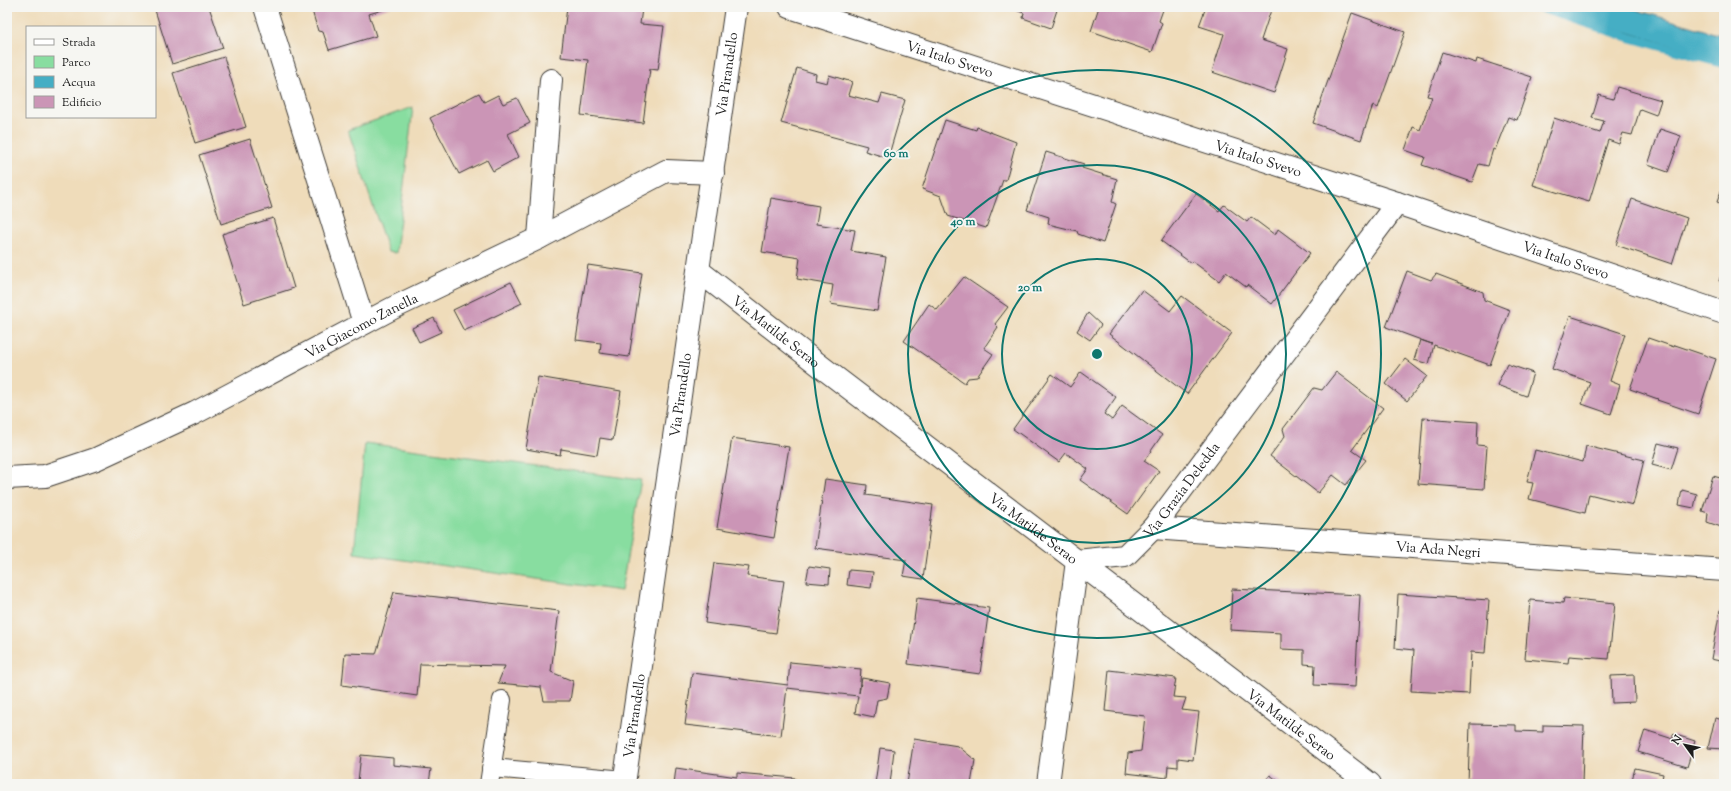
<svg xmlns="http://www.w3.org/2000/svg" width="1731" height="791" font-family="'Sorts Mill Goudy',serif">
	<rect width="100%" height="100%" fill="#f6f6f2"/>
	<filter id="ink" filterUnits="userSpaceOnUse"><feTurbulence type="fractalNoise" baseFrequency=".025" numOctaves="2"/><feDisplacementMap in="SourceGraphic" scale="8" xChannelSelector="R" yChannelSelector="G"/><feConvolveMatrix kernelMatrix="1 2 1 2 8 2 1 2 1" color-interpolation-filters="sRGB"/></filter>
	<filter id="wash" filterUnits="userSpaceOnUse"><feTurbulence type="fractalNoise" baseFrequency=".012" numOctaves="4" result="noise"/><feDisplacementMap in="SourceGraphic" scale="16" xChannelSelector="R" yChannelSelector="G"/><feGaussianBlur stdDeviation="0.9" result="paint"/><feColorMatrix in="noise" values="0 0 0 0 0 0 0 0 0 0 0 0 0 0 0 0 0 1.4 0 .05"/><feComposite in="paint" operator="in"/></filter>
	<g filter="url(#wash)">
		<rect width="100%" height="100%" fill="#efdcba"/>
		<g fill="#88dda0" stroke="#527c5e">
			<path d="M413,107L396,253L388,252L348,130Z"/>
			<path d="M365,443L641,480L621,591L354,553Z"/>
		</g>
		<path fill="#45aec4" stroke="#306570" d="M1542,7H1627L1724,36V61Z"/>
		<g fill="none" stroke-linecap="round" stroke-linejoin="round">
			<path stroke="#45aec4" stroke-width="9" d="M1537,7L1631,38L1724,64"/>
		</g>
		<g id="blocks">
			<g fill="#cb95b6">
				<path d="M154,7H209L223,48L172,64Z"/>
				<path d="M311,7H392L369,14L376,36L329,50L323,32L318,31Z"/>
				<path d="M567,7L642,8L640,24L664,26L658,70L650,69L643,123L581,115L588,60L561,57Z"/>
				<path d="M1007,7H1058L1051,28L1023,18L1024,13Z"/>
				<path d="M1099,7H1164L1159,21L1162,23L1152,52L1091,31Z"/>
				<path d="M1206,7H1272L1261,40L1288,49L1274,93L1212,72L1224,34L1199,26Z"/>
				<path d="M1352,13L1405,32L1378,108L1373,105L1361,140L1313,123Z"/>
				<path d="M1442,52L1476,63L1477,59L1532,77L1517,120L1508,117L1495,150L1493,149L1488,166L1479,164L1472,182L1422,165L1425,157L1405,150L1413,127L1420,130L1432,97L1427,96Z"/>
				<path d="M224,57L246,127L195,143L173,73Z"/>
				<path d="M797,68L816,74L815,80L827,83L829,75L852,82L848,95L879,103L882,94L905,100L888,158L865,151L867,146L781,123Z"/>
				<path d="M1617,87L1661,100L1656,115L1640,109L1632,135L1623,133L1619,144L1608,140L1589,202L1533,185L1554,118L1600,133L1604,121L1592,118L1599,95L1613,99Z"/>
				<path d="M479,93L484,102L498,95L503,104L517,98L530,123L508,134L519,157L493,171L487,160L459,174L430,118Z"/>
				<path d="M945,120L976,130L977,127L1016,142L1006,180H1003L986,228L948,216L941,196L922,189Z"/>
				<path d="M1660,129L1681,136L1668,172L1648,165Z"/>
				<path d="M250,139L272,208L221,224L199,155Z"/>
				<path d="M1046,152L1084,164L1082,168L1117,179L1112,202L1116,204L1103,243L1078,234L1077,231L1048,224L1049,217L1027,210Z"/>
				<path d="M1724,183V205L1717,202Z"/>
				<path d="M1196,194L1219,211L1224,205L1247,222L1251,217L1275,235L1278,229L1310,253L1272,304L1247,285L1246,287L1226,272L1219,281L1192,261L1191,263L1161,241Z"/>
				<path d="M771,198L819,206L816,224L855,230L851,251L886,257L877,311L830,304L833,285L797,279L800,258L762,252Z"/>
				<path d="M1632,199L1687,218L1672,264L1616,245Z"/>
				<path d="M273,218L294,288L244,304L222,234Z"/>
				<path d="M588,265L642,273L629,357L600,353L601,343L576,340Z"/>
				<path d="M1724,266V283L1719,281Z"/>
				<path d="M1407,271L1431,280L1436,274L1483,292L1484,300L1510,310L1490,365L1434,345L1429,364L1414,360L1420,340L1432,344L1386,327Z"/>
				<path d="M964,277L1008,307L995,324L998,327L984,348L993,354L977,377L968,378L965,383L904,341L929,304L937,310Z"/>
				<path d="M511,282L522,303L464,331L453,310Z"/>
				<path d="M1142,290L1170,311L1182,296L1232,333L1187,394L1109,334Z"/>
				<path d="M1088,313L1101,325L1090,340L1077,331Z"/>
				<path d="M1570,316L1625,334L1610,381L1620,385L1611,414L1582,404L1590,382L1552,369Z"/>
				<path d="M434,318L441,332L419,342L412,328Z"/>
				<path d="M1648,338L1674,347L1675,345L1716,359L1698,414L1657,400L1658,399L1630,389Z"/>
				<path d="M1405,359L1427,376L1407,401L1386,384Z"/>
				<path d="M1507,364L1533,373L1526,396L1497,385Z"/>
				<path d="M1081,372L1116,397L1104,414L1112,420L1122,406L1162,435L1144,461L1159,471L1128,514L1080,480L1088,469L1066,453L1059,462L1013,429L1052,374L1070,387Z"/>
				<path d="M1336,372L1383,408L1352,450L1366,460L1346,485L1333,475L1318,493L1270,456L1285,436L1283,429L1314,388L1322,390Z"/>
				<path d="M538,377L621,391L613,440L600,438L597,455L561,449L560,455L526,449Z"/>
				<path d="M1423,418L1478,422L1477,445L1487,446L1484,489L1418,484Z"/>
				<path d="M732,438L789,447L774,538L717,528Z"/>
				<path d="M1658,443L1678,448L1671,470L1652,465Z"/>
				<path d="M1586,446L1644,460L1633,505L1589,494L1585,513L1529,499L1533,483L1527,482L1535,450L1583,462Z"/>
				<path d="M1713,476L1724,479V528L1707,522L1708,513L1702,511Z"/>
				<path d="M825,479L867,485L866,495L933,505L923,579L903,576L906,560L815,548Z"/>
				<path d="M1682,490L1697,494L1694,508L1679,505Z"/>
				<path d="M714,563L749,567L747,576L784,581L776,633L705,623Z"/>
				<path d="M809,566L830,569L829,584L806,582Z"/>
				<path d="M849,570L873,572L871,588L847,585Z"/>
				<path d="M1232,589L1360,595L1355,687L1314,685L1315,665L1304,664V650L1281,649V633L1230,630Z"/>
				<path d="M394,592L559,611L551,672L573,681L570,701H544L541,687L498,683L505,666L420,664L417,696L342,685L345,653L376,654Z"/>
				<path d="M1398,594L1489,600L1485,653L1471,652L1469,694L1411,691L1414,650L1395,648Z"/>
				<path d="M917,598L989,608L980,674L908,664Z"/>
				<path d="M1564,598L1615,603L1609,659L1569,656L1568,663L1525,659L1530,600L1563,603Z"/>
				<path d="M1720,610H1724V662L1711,659Z"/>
				<path d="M790,662L861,669L859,693L862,678L890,683L887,698L877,700L874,717L855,713L858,696L787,688L781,736L685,725L692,673L788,685Z"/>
				<path d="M1109,670L1176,678L1173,697L1186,698L1182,710L1199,712L1193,760L1178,758V767L1168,766L1167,778L1126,773L1128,753L1141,751L1145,716L1105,711Z"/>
				<path d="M1634,675L1635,702L1612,703L1611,676Z"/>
				<path d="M1715,718L1724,720V749L1708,748Z"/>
				<path d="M1470,724L1516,725V731L1543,732V725L1584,726L1582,784H1468Z"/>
				<path d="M1645,730L1673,739V734L1695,741L1687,767L1638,752Z"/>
				<path d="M914,739L958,746L975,760L971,784H907Z"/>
				<path d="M880,748L894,750L890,784H875Z"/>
				<path d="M361,755L393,758V765L431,769L429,784H354V780L358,781Z"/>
				<path d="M676,768L737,777V773L795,778L794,784H674Z"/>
				<path d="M1635,768L1663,774L1661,784H1631Z"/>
				<path d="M1270,775L1283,784H1263Z"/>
			</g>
		</g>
	</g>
	<g filter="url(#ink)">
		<use href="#blocks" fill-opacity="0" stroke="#3c3934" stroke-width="1"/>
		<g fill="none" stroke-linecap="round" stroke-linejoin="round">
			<defs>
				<g id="lane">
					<path d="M491,768L625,780"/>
					<path d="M489,784L502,700"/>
				</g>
				<g id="street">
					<path d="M265,7L364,323"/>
					<path id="s1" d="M790,7L1397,203L1724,313"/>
					<path d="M539,238L551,80"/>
					<path id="s2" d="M699,271L823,368L1370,784"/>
					<path id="s3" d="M7,478L45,476L96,459L195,413L393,308L539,238L666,171L713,173"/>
					<path id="s4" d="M1153,528L1724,570"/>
					<path id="s5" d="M624,784L736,7"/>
					<path id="s6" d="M1048,784L1077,561L1125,556L1153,528L1397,203"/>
				</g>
			</defs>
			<use href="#lane" stroke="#3c3934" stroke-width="20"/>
			<use href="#street" stroke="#3c3934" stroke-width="24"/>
			<use href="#lane" stroke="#fff" stroke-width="18"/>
			<use href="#street" stroke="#fff" stroke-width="22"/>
		</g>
	</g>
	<g fill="none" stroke="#0f766e" stroke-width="2">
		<circle cx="1097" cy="354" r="95"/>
		<circle cx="1097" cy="354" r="189"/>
		<circle cx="1097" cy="354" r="284"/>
	</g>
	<g text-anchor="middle" stroke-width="4" stroke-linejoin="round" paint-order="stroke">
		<g font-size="14" fill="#1c1c1c" stroke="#f6f6f2">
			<text dy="5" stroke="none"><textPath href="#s1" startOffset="168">Via Italo Svevo</textPath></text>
			<text dy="5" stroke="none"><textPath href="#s5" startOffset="717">Via Pirandello</textPath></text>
			<text dy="5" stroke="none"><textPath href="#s1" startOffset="492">Via Italo Svevo</textPath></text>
			<text dy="5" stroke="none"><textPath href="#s1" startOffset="816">Via Italo Svevo</textPath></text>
			<text dy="5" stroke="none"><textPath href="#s3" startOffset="389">Via Giacomo Zanella</textPath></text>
			<text dy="5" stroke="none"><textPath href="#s2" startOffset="98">Via Matilde Serao</textPath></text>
			<text dy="5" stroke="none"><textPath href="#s5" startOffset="393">Via Pirandello</textPath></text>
			<text dy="5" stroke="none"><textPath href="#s6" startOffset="360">Via Grazia Deledda</textPath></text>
			<text dy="5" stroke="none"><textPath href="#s2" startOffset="422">Via Matilde Serao</textPath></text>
			<text dy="5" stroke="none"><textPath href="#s4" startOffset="286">Via Ada Negri</textPath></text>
			<text dy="5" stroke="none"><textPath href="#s5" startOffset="69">Via Pirandello</textPath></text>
			<text dy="5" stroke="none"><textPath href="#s2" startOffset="746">Via Matilde Serao</textPath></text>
		</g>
	</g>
	<circle cx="1097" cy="354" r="6" fill="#0f766e" stroke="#f6f6f2" stroke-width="2"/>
	<g font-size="12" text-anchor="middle" font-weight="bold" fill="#0f766e" stroke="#f6f6f2" stroke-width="4" stroke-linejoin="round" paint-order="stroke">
		<text x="896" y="157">60 m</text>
		<text x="963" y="225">40 m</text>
		<text x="1030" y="291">20 m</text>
	</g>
	<rect width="1731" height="791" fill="none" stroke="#f6f6f2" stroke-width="24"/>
	<rect x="26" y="26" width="130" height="92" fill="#f6f6f2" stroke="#9f9f9c"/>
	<rect x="34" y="39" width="20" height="6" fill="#ffffff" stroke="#9f9f9c"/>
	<text x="62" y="46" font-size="12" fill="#1c1c1c">Strada</text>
	<rect x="34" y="56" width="20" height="12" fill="#88dda0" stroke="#9f9f9c"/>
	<text x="62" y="66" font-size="12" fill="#1c1c1c">Parco</text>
	<rect x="34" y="76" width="20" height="12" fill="#45aec4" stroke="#9f9f9c"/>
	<text x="62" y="86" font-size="12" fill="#1c1c1c">Acqua</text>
	<rect x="34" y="96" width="20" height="12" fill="#cb95b6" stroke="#9f9f9c"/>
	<text x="62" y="106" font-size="12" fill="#1c1c1c">Edificio</text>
	<g transform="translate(1685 745) rotate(303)" stroke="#f6f6f2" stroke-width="3" paint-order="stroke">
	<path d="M0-3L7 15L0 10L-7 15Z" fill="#1c1c1c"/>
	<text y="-6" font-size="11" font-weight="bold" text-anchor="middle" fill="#1c1c1c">N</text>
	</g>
</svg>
